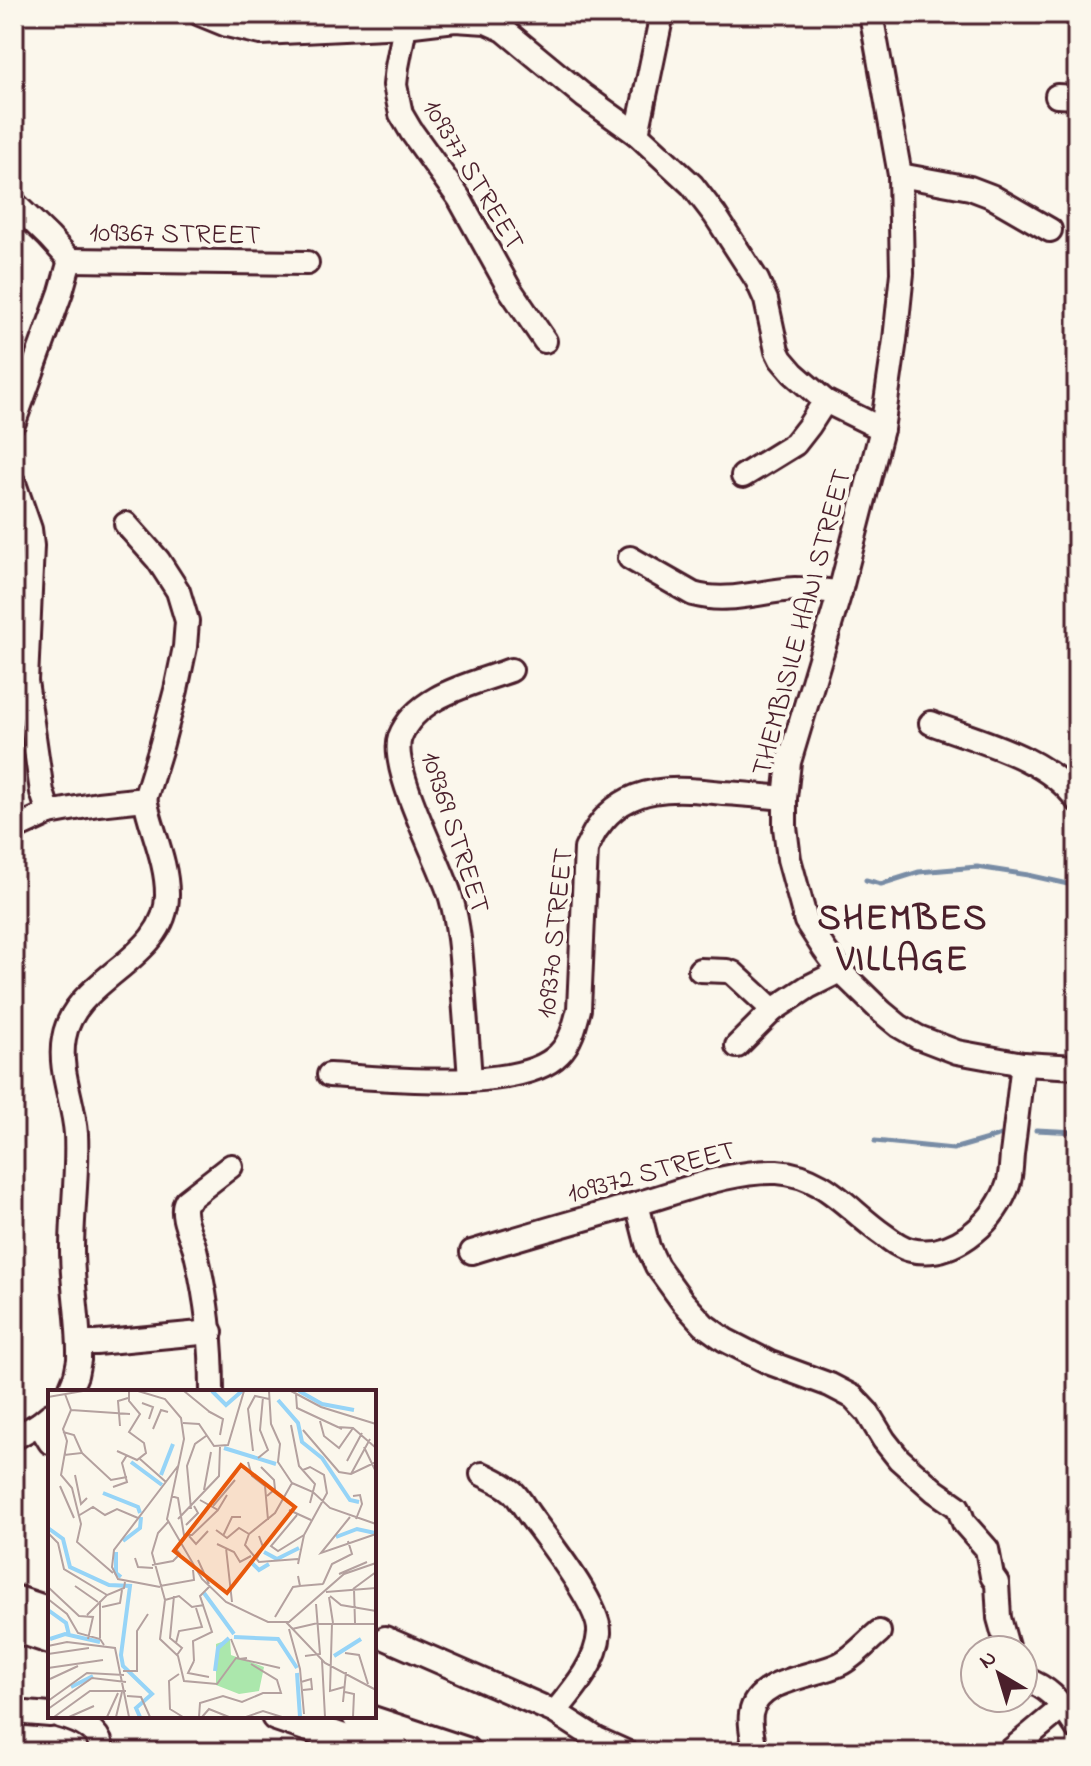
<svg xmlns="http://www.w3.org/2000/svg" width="1091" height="1766" font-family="'Indie Flower',sans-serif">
	<rect width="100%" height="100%" fill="#fbf7ec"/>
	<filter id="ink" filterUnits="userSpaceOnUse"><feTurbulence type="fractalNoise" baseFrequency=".0125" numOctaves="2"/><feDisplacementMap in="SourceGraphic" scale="16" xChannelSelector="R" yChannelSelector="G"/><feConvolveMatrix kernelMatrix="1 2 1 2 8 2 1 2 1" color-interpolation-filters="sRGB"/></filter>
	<g filter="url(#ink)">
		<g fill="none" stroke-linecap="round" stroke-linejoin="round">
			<g stroke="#788ca5" stroke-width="5">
				<path d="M866,880L881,884L919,872L977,867L1028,875L1077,886"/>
				<path d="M1036,1130L1077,1132"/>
				<path d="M875,1141L953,1149L1005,1134"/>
			</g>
			<defs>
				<g id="minor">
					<path d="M200,14L227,25L261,33L405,26L455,20L486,22L504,30L584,96L637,134L692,185L715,215L757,280L766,300L777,351L781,359L793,373L825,401L882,429"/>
					<path d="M871,14L900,175L902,273L895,340L882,429L840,592L789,762L785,798V827L789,859L806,921L824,949L840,971L882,1012L899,1026L918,1037L957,1052L1023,1064L1077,1067"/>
					<path d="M405,26L397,67L395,85L401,114L411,131L459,198L509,288L545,341"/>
					<path d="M1057,96L1077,97"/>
					<path d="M637,134L662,14"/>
					<path d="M900,175L970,188L991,196L1050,230"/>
					<path d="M14,203L49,237L70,260"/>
					<path d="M70,260L307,263"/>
					<path d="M14,422L61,292L70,260"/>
					<path d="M743,476L795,444L809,426L825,401"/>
					<path d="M14,483L30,529L32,546L26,681L42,792L49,813"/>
					<path d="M630,558L693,594C728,604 760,591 795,589C810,589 825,591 840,592"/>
					<path d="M931,723C978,741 1047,757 1077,800"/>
					<path d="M14,829L49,813L98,804L145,799L161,747L176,690L185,647L187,621L178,591L158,560L126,524"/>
					<path d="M700,970L727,971L733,973L773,1010"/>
					<path d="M737,1046L773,1010L808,987L840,971"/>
					<path d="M329,1075C383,1078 521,1094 559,1054C571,1042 575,1025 579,1009L586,849C590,842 593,833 598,827C628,783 677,788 723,793C744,794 764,796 785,798"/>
					<path d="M470,1080C468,1048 465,1015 463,983C461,955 459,926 451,898C441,863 389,769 400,737C416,695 473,684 511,670"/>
					<path d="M637,1204L648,1247L657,1266L683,1302L704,1325L725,1340L770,1363L830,1385L853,1397L867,1412L884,1440L899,1459L935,1491L958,1507L964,1523L987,1549L992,1576L997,1583L999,1618L1008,1650"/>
					<path d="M472,1252C527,1235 581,1220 636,1204C679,1192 732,1170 777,1172C825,1175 848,1210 884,1235C892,1241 901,1248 911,1250C952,1259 991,1225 1006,1190C1011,1180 1011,1166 1012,1154C1016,1124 1019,1094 1023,1064"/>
					<path d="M79,1343H96L211,1332"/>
					<path d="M69,1392L76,1375L79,1360C80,1323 72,1287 72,1250C72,1212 78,1173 76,1134C74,1102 58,1070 64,1038C74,977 168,960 167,894C167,861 151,830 145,799"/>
					<path d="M212,1392C212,1341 207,1299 195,1249C191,1235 179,1214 186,1201L231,1166"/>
					<path d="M39,1424L50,1442"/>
					<path d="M14,1438L39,1424L50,1415"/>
					<path d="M482,1474C492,1479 504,1484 513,1492C520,1499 525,1509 531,1517C547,1539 601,1607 599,1633C597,1663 573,1690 555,1712"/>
					<path d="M385,1638L555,1712L597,1739L626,1752"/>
					<path d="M1023,1678C1054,1690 1059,1702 1077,1728"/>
					<path d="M14,1712L50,1715"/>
					<path d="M60,1716C79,1721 102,1730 102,1752"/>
					<path d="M755,1752C754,1740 749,1727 751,1714C756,1679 814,1677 840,1664C854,1657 867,1642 879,1632"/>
					<path d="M1009,1752L1063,1707"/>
				</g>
				<g id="major">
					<path d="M14,1600L50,1612"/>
					<path d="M14,1627L50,1639"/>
					<path d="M276,1716L382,1752"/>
					<path d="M357,1716L466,1752"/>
				</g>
			</defs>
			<use href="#minor" stroke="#4a1f2b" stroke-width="28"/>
			<use href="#major" stroke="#4a1f2b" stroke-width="34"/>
			<use href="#minor" stroke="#fbf7ec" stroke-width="22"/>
			<use href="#major" stroke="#fbf7ec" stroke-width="28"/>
		</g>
	</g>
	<g text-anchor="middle" stroke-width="8" stroke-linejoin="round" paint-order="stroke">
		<g font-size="28" fill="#4a1f2b" stroke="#fbf7ec">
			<text transform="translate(475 174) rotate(59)" y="10">109377 STREET</text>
			<text transform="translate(175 232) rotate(1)" y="10">109367 STREET</text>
			<text transform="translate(800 622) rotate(-75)" y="10">THEMBISILE HANI STREET</text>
			<text transform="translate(457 832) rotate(72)" y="10">109369 STREET</text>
			<text transform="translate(553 933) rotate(-84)" y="10">109370 STREET</text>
			<text transform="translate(651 1170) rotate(-15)" y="10">109372 STREET</text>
		</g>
		<g font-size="36" font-weight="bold" letter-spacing="2" fill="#4a1f2b" stroke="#fbf7ec">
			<text x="903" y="929">SHEMBES<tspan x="903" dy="41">VILLAGE</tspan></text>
		</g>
	</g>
	<g transform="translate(48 1390)">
		<rect width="328" height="328" fill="#fbf7ec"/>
		<path d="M182,249L183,265L216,277L211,301L191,304L168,295V254Z" fill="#abe7ac"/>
		<path fill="none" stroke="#96d4f7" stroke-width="4" d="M164,1L178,15L194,1M251,1L274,14L306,20M230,10L250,33L254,52L274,68L302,110L311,112M176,58L228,74M83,72L114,95M113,85L125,54M55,103L90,117L92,123M0,138L15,149L22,177L61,195L82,196L73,265L75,276L104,304L88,318L92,327M288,147L309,139L327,143M75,151L92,138L93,127M68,162V183L73,187M216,162L229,169L251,158M202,171L211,180L221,174M156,203L186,244M0,220L18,233L21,245M186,247L230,249L249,278M2,249L17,244L52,252M286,266L313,249M167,281L170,258L181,248M249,283L252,327M23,297L45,286"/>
		<path fill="none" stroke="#b4a19f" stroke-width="2" d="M90,1L117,9L133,28L136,49L119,129L154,189L178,212L220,232H241L296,184L328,173M136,1L163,23M221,1L223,34L232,54L230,72L244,93M243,1L273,17L328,34M17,4L23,20L15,39L19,51L13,85L24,98L33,134L29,152L65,183M248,4L249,18L294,39M0,7L35,1M94,13L105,17L101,29M23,20L82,24M160,21L175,29L172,45M272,31L276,46L291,58L305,38M135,33L151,34L166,56L180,55L196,1M243,35L251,76L267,94L262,113M72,36L70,11L80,8M289,37L305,38L328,58M105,39L113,20L120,22M255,40L291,82L303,84L328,72M15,42L26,45L34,63L16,65M316,57L328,82M69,61L89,70L98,63L96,53L81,42L92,24L81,11V1M205,61L200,19L207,6L221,9M34,63L63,90L79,87M210,68L220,60L212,40L215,7M92,69L118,92M299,71L314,43M200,72L204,86L217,96L220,130M213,77L226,90L227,99L219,106M303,84L322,49M27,85L33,114L39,108M244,93L227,123L201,144L197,155L211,172L250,169M244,93L265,102L282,118L328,134M12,96L26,128M65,97L79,92L74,73L79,65M156,100L163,62M123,106L130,108L136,145H144L170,120M305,106L312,105L314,114L308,129M152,110L170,120L179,105M165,116L187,90M143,119L139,76L147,54L158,46M241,120L263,130M249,125L223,156L230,161L256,145M30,126L45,117L57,125L69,119L90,128M302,127L273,163L328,144M130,129L171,86L172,57M138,135L150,123L146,116M168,140L179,148L191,138L201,144M0,143L10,153L16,179L59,205M141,146L148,154L160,141M175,146L184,127H193M169,154L186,162L192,172L203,166M178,158L184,212M87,168L90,177L105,178M150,170L161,194M208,170L215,157L211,146M250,174L256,145L279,103L276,85L262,77L255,80M104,175L125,171L132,164L127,158M291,184L319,172M250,186L252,196L275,194M275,194L284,174L304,164L300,151M27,196L50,212M112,196L146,190L145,180M0,197L31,226L45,227L40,249M112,197L70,189L64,177L66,160L130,76M305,199L328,182M306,199L307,233M278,202L328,198M126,206L122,248L134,258L129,265M282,206L293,215L328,221M281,207L285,233M0,209L19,224L30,243L52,249L56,255M117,210L112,249L130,266L136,291L169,294L188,268L232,278M117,210L104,163L110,143L120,132M117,210L131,206L144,217L156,215M54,217L72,213L74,200M39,225L59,205L76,198L77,192M227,227L245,197L252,196M238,232L277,273L328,300M284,233L282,301L296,297M270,234H328M241,239L252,279L256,324M244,239L270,233M52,248V211M183,249L191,269L199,268M128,253L131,241L154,237L148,218M0,256L19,252L67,258L81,327M297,263L311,265L320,294M0,264L41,258M257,266L272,264L268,214M274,270L277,327M146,271L145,251L164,242L152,206L162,196M146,271L140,283L161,287M0,278L55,270M75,281H89V241L100,224M131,284L121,291L122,319L135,327M2,289L30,276M253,292L263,289L264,299L255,300M297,302L306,304L305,327M79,306L93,307L102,327M0,311L39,283L76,285M295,312L298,282M0,319L44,288L78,292M6,327L42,301H78M21,327L46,316M59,327L70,303M68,327L74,302M151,327L152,313L175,306L194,312L215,303H233L229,290L203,274M154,327L161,319L181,327M198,327L215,321L234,327"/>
		<path fill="#e8590c" fill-opacity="0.15" stroke="#e8590c" stroke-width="4" d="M193,75L247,117L179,203L126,161Z"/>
		<rect width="328" height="328" fill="none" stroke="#4a1f2b" stroke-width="4"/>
	</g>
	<rect width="1091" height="1766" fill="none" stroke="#fbf7ec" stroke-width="48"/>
	<rect x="24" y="24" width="1043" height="1718" fill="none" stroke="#4a1f2b" stroke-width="3" filter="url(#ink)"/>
	<g transform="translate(999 1674) rotate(322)"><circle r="38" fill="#fbf7ec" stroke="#b4a19f" stroke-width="2"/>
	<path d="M0-6L14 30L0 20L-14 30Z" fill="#4a1f2b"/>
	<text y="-12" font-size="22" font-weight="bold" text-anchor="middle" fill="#4a1f2b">N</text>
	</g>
</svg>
